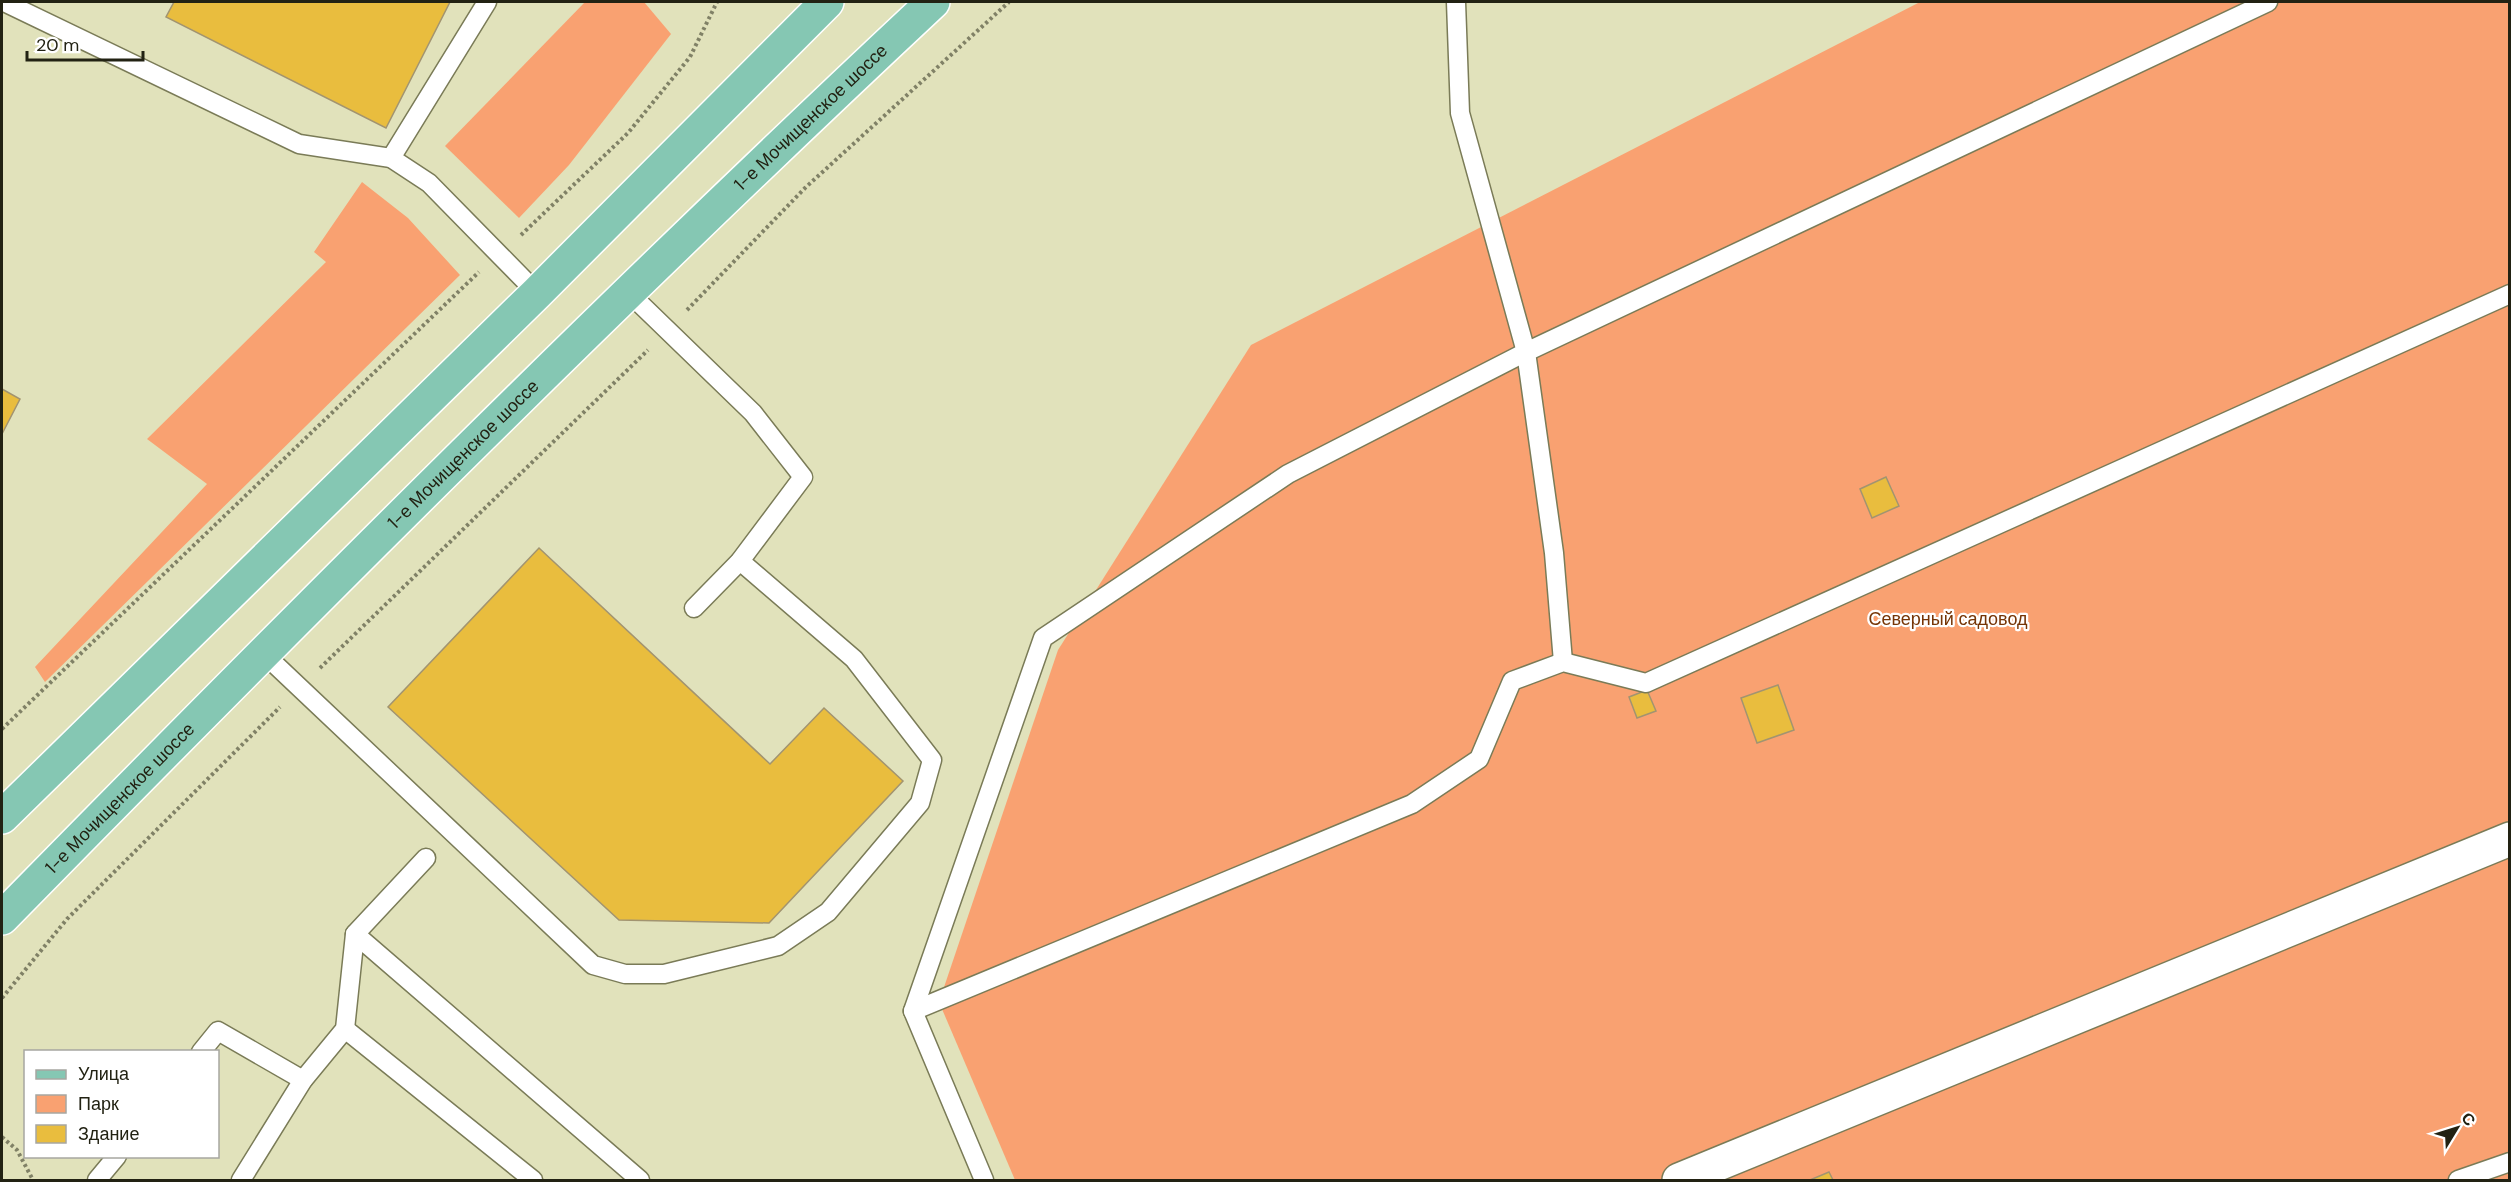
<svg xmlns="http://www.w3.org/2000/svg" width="2511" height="1182" font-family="'DM Sans',sans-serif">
	<rect width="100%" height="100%" fill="#e1e2bb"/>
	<g fill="#f9a171">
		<path d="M585,2H644L671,34L569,165L519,218L445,146Z"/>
		<path d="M1920,2H2509V1180H1015L939,1002L1058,650L1251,345Z"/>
		<path d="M362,182L408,218L460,275L45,682L35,667L207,484L147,439L326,262L314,252Z"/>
	</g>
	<g fill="#e9bd3e" stroke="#a29470" stroke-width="1.5">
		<path d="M174,2H450L386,128L166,17Z"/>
		<path d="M2,389L20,399L2,434Z"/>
		<path d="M1886,477L1899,506L1872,518L1860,489Z"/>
		<path d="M539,548L770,764L824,708L903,781L769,923L619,920L388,707Z"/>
		<path d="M1778,685L1794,730L1757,743L1741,698Z"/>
		<path d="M1647,690L1656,711L1637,718L1629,697Z"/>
		<path d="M1829,1172L1833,1180H1810Z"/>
	</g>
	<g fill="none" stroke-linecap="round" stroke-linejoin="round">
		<defs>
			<g id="lane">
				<path d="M4,2L299,144L391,158L429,183L537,293"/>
				<path d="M1456,2L1460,113L1526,352L1554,553L1563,662"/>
				<path d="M391,158L487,2"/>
				<path d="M627,291L753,413L803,477L740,561L694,608"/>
				<path d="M262,652L593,965L625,974H664L778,946L828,912L920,803L932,760L854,659L740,561"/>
				<path d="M355,934L426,858"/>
				<path d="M913,1011L1412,804L1479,759L1512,681L1563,662L1646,683L2510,294"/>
				<path d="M345,1029L533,1180"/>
				<path d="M201,1052L218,1031L303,1080"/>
				<path d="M97,1180L117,1156"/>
				<path d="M241,1180L303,1080L345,1029L355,934L640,1180"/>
				<path d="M984,1180L913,1011L1043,638L1288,474L1526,352L2268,2"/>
				<path d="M2458,1180L2510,1162"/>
			</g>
			<path id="street" d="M1679,1180L2510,839"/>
			<g id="primary">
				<path d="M2,817L537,293L827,2"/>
				<path id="s1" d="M2,918C307,607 615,299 933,2"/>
			</g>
		</defs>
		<use href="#lane" stroke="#7a7b57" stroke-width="21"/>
		<use href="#street" stroke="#7a7b57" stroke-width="36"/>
		<use href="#primary" stroke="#fff" stroke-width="36"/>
		<g stroke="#808166" stroke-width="4" stroke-dasharray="3 3" stroke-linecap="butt">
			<path d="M521,235L628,133L690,57L717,2"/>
			<path d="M687,310L805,188L1009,2"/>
			<path d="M320,668L648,350"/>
			<path d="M2,729L479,272"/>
			<path d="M2,998L67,919L280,707"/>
			<path d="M2,1137L17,1150L33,1180"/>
		</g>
		<use href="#lane" stroke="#fff" stroke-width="18"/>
		<use href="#street" stroke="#fff" stroke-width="33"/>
		<use href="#primary" stroke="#85c7b3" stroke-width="33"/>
	</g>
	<g text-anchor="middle" stroke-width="4.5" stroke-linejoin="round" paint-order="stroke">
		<g font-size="18" fill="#222213" stroke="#fff">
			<text dy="6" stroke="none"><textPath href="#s1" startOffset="1138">1-е Мочищенское шоссе</textPath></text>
			<text dy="6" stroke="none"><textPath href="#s1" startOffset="654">1-е Мочищенское шоссе</textPath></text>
			<text dy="6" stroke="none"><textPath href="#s1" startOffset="168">1-е Мочищенское шоссе</textPath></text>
		</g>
		<g font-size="18" fill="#763506" stroke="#fff">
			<text x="1948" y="625">Северный садовод</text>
		</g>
	</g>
	<rect width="2511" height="1182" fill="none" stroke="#222213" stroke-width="6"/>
	<rect x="24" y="1050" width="195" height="108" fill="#ffffff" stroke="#a7a7a1" stroke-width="1.5"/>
	<rect x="36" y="1070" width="30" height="9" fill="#85c7b3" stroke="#a7a7a1" stroke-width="1.5"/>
	<text x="78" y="1080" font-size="18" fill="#222213">Улица</text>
	<rect x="36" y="1095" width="30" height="18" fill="#f9a171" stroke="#a7a7a1" stroke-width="1.5"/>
	<text x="78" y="1110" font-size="18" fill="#222213">Парк</text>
	<rect x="36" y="1125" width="30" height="18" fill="#e9bd3e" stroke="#a7a7a1" stroke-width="1.5"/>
	<text x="78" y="1140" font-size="18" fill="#222213">Здание</text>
	<g transform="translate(2457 1128) rotate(52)" stroke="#ffffff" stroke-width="4.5" paint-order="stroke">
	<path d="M0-4.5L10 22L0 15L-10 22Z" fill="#222213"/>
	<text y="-9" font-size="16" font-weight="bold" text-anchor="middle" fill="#222213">С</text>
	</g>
	<path d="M27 51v9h116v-9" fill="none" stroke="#222213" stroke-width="3"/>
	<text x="36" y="51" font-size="18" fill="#222213" stroke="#ffffff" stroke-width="4.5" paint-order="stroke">20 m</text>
</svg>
